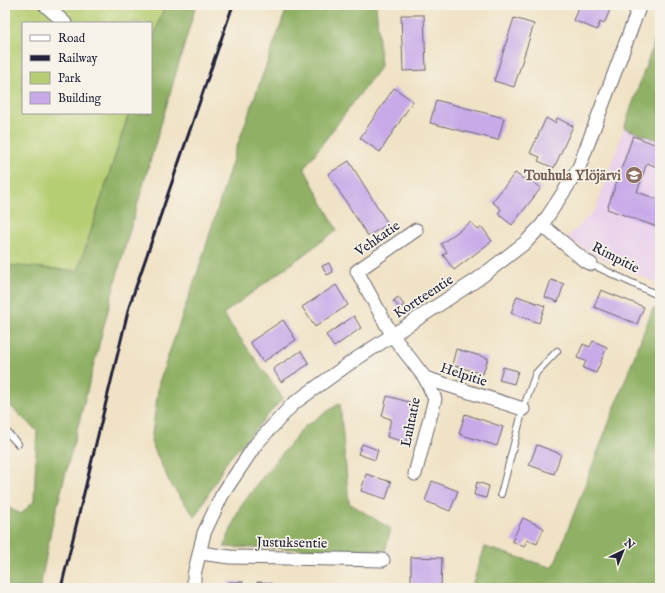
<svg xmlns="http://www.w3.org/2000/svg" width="665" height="593" font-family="'IM FELL English',serif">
	<rect width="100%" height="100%" fill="#f7f3e8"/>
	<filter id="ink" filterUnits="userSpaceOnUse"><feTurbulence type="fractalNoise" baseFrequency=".025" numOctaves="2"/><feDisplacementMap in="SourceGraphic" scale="8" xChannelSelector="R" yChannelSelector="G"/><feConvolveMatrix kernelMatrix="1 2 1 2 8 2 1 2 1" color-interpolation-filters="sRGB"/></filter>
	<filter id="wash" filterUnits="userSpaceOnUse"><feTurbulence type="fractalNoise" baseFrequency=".012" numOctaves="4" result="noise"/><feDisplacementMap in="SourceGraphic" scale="16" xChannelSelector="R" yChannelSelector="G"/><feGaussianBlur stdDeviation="0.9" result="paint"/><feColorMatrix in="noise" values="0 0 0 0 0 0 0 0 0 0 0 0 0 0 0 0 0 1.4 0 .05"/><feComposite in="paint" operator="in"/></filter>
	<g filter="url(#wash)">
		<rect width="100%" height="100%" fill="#f0e2c5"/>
		<path fill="#ead1ec" d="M624,128L660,141V285L593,254L567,238L596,209Z"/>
		<path fill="#b6ce73" stroke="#6c7857" d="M5,5H165L151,45V23H23V113H129L78,271L5,265Z"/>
		<g fill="#90b165" stroke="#596a50">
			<path d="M165,5H196L120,264L51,530L40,588H5V506L21,514L34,501L37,431L5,401V265L78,271L129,113H151V45Z"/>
			<path d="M288,5H376L381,66L304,168L337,230L223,314L283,398L227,461L195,517L170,483L151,442L159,382L201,262L236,149Z"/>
			<path d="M660,26V141L624,128Z"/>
			<path d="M653,308L660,314V588H471L485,547L553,568Z"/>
			<path d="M340,403L349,503L391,529L385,551L224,547L239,509L257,484L304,427Z"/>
		</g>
		<g id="blocks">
			<g fill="#c8aae9">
				<path d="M580,5H612L604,24L600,22L597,30L573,20Z"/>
				<path d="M401,15H424L426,70L403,71Z"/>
				<path d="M514,18L534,24L514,87L494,81Z"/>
				<path d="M394,88L413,101L380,152L360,138Z"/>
				<path d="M436,100L504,118L498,140L430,123Z"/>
				<path d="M546,118L555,123L557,118L573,126L554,168L538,161L540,157L530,153Z"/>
				<path d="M633,136L660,146V168L647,163L637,192L660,200V228L607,209Z"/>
				<path d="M349,161L388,224L368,236L328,174Z"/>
				<path d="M515,173L525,180L527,177L541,188L512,225L498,214L501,209L492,202Z"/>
				<path d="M471,222L478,230L482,227L492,241L454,270L443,255L447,252L441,244Z"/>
				<path d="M329,263L333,272L327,275L322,266Z"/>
				<path d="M551,280L564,284L558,302L545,297Z"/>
				<path d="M336,285L348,305L315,327L302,307Z"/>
				<path d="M601,290L644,307L637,324L594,307Z"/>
				<path d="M517,296L545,306L539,323L511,313Z"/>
				<path d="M398,297L404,305L400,308L393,301Z"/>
				<path d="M354,316L361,328L334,347L326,335Z"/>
				<path d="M283,320L296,340L263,362L250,342Z"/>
				<path d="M593,341L607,347L596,373L583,368L586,361L577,358L583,344L590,347Z"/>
				<path d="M456,349L488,358L483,374L452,365Z"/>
				<path d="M301,351L309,364L281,382L273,369Z"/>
				<path d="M503,367L518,371L514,384L499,380Z"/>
				<path d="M387,396L416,404L406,442L387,437L391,419L382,416Z"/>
				<path d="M465,414L503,427L497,446L459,434Z"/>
				<path d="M362,444L378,450L375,460L358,454Z"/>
				<path d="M537,445L561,454L554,474L529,465Z"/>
				<path d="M366,474L391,482L386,499L361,491Z"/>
				<path d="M432,481L458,491L450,511L425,501Z"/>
				<path d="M477,482L489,486L486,498L474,495Z"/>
				<path d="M523,518L544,528L537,544L527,540L524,547L512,541Z"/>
				<path d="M411,557L442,558L441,588L411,584Z"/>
				<rect x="229" y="582" width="14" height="6"/>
				<path d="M257,582L271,583L270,588H257Z"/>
			</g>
		</g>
	</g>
	<g filter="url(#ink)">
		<use href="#blocks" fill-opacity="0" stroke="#6a656b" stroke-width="1"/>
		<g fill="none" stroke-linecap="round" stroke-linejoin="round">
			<defs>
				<g id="service">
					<path d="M591,264L660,296"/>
					<path d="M5,430L18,444"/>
					<path d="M501,494L523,409L536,373L557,351"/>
				</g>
				<g id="minor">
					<path d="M45,5L65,23"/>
					<path d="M542,225L585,261L591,264"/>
					<path d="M416,230L357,271L392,335L425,378L523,409"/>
					<path d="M415,474L435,399L425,378"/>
					<path d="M200,553L230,557L383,560"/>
					<path d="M194,588V575L204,533L222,495L256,444L293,404L350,363L478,279L526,242L542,225L578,170L640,5"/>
				</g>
			</defs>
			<use href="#service" stroke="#6a656b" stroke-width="8"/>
			<use href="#minor" stroke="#6a656b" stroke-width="15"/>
			<use href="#service" stroke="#fff" stroke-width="6"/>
			<use href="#minor" stroke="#fff" stroke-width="13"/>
			<path stroke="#22223b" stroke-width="3" d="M61,588L129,307L233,5"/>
		</g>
	</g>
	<defs>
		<symbol id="school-disc" viewBox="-11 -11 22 22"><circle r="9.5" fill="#8d6e63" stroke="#f7f3e8"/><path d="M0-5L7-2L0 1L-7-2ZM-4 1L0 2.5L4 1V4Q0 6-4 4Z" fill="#fff"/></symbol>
	</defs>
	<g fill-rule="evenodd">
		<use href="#school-disc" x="624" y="165" width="20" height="20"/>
	</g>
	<g text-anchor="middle" stroke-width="3.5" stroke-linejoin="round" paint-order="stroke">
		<g font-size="14" font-weight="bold" fill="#785e54" stroke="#f7f3e8" text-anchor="end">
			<text x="621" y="180">Touhula Ylöjärvi</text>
		</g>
		<g font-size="14" fill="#22223b" stroke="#f7f3e8">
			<text transform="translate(377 238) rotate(-35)" y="5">Vehkatie</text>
			<text transform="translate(616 257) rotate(27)" y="5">Rimpitie</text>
			<text transform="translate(423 296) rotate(-33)" y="5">Kortteentie</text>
			<text transform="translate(464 374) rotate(18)" y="5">Helpitie</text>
			<text transform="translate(410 422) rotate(-78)" y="5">Luhtatie</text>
			<text transform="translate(292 542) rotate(1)" y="5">Justuksentie</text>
		</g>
	</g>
	<rect width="665" height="593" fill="none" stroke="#f7f3e8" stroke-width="20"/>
	<rect x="22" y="22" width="130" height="92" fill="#f7f3e8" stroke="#a29fa3"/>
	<rect x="30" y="35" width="20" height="6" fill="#ffffff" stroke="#a29fa3"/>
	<text x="58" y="42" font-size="12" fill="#22223b">Road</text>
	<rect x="30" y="55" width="20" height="6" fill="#22223b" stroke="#a29fa3"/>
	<text x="58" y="62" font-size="12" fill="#22223b">Railway</text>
	<rect x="30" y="72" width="20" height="12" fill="#b6ce73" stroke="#a29fa3"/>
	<text x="58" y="82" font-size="12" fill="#22223b">Park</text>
	<rect x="30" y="92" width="20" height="12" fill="#c8aae9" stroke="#a29fa3"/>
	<text x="58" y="102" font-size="12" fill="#22223b">Building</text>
	<g transform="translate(623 551) rotate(43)" stroke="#f7f3e8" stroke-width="3" paint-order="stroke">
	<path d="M0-3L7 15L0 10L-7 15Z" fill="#22223b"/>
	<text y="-6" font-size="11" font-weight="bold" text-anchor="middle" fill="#22223b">N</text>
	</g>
</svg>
